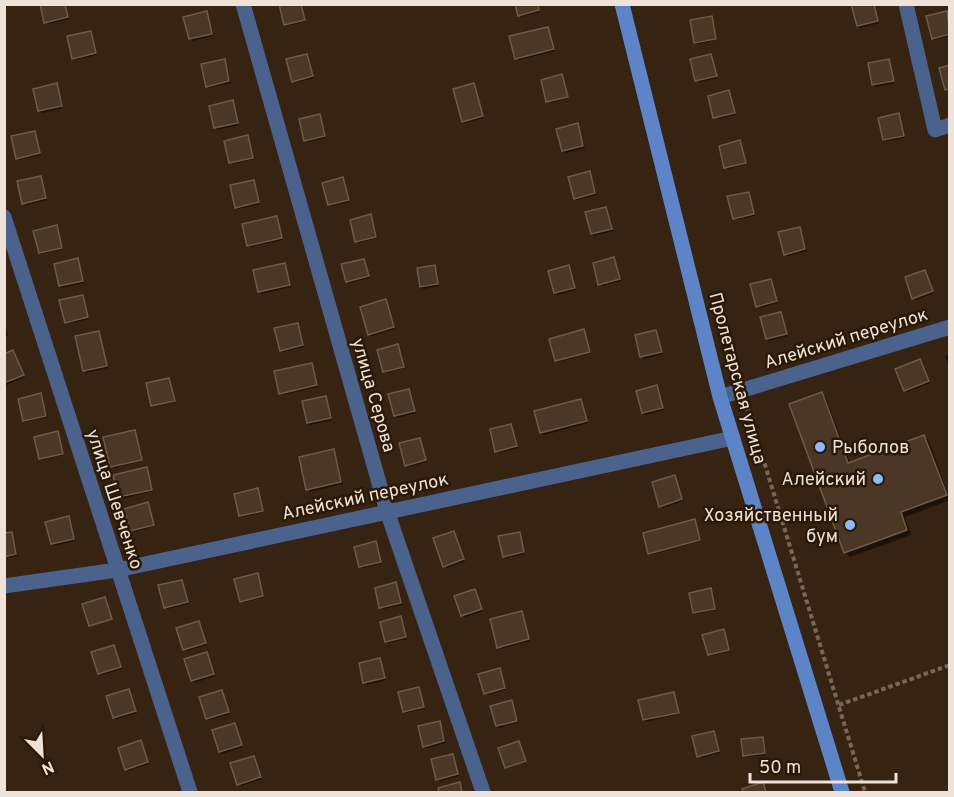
<svg xmlns="http://www.w3.org/2000/svg" width="954" height="797" font-family="Overpass,sans-serif">
	<rect width="100%" height="100%" fill="#362312"/>
	<g fill="#0007">
		<path d="M42,4H66L69,19L48,24Z"/>
		<path d="M280,4H302L306,21L287,26Z"/>
		<path d="M517,4H538L540,12L521,17Z"/>
		<path d="M856,4H875L879,23L860,28L858,26Z"/>
		<path d="M946,12L950,18V36L935,40L933,38Z"/>
		<path d="M207,13L213,36L192,41L190,39Z"/>
		<path d="M711,18L717,40L698,44L696,42Z"/>
		<path d="M548,28L555,51L519,60L517,58Z"/>
		<path d="M90,32L97,55L75,60L73,58Z"/>
		<path d="M711,55L718,78L699,82L697,80Z"/>
		<path d="M307,56L314,78L295,83L293,81Z"/>
		<path d="M224,60L231,83L209,88L207,86Z"/>
		<path d="M889,60L895,83L876,87L874,85Z"/>
		<path d="M561,76L569,98L550,103L548,101Z"/>
		<path d="M56,85L63,108L42,113L39,111Z"/>
		<path d="M474,85L484,118L465,123L463,121Z"/>
		<path d="M729,92L736,115L717,119L715,117Z"/>
		<path d="M232,102L239,125L217,130L215,128Z"/>
		<path d="M319,115L326,138L308,142L306,140Z"/>
		<path d="M899,115L905,138L886,141L884,139Z"/>
		<path d="M577,125L585,148L566,153L564,151Z"/>
		<path d="M34,132L41,155L19,160L17,158Z"/>
		<path d="M248,137L254,159L233,164L231,162Z"/>
		<path d="M739,142L747,164L728,169L726,167Z"/>
		<path d="M589,173L596,195L577,200L575,198Z"/>
		<path d="M41,177L47,200L26,205L24,203Z"/>
		<path d="M343,179L350,202L331,206L329,204Z"/>
		<path d="M253,182L260,204L238,209L236,207Z"/>
		<path d="M748,193L755,216L736,220L734,218Z"/>
		<path d="M606,208L613,231L594,236L592,234Z"/>
		<path d="M370,216L378,238L359,243L357,241Z"/>
		<path d="M276,217L283,240L251,247L249,245Z"/>
		<path d="M57,227L63,249L42,254L40,252Z"/>
		<path d="M799,229L807,251L788,256L785,254Z"/>
		<path d="M613,259L621,281L602,286L600,284Z"/>
		<path d="M77,260L84,283L62,288L60,286Z"/>
		<path d="M364,260L370,278L349,283L347,281Z"/>
		<path d="M284,265L291,287L262,294L260,292Z"/>
		<path d="M434,267L439,286L423,289L421,287Z"/>
		<path d="M569,267L576,290L557,295L550,272Z"/>
		<path d="M925,272L934,293L916,300L914,298Z"/>
		<path d="M771,280L778,303L760,308L758,306Z"/>
		<path d="M83,296L89,319L68,324L66,322Z"/>
		<path d="M385,301L395,329L372,336L370,334Z"/>
		<path d="M781,313L788,336L769,341L767,339Z"/>
		<path d="M4,318L8,336L4,337Z"/>
		<path d="M298,324L304,347L283,352L281,350Z"/>
		<path d="M584,331L591,353L558,362L556,360Z"/>
		<path d="M655,331L663,354L644,359L636,336Z"/>
		<path d="M98,332L108,368L86,373L77,337Z"/>
		<path d="M398,346L405,368L386,373L384,371Z"/>
		<path d="M15,354L25,377L4,386V356Z"/>
		<path d="M950,354V368L945,356Z"/>
		<path d="M920,361L930,383L907,392L905,390Z"/>
		<path d="M311,364L318,387L282,395L280,393Z"/>
		<path d="M169,380L176,402L154,407L152,405Z"/>
		<path d="M657,387L664,410L645,415L643,413Z"/>
		<path d="M409,390L416,413L397,418L395,416Z"/>
		<path d="M821,394L826,398L850,463L924,436L929,441L950,500L905,517L911,535L850,557L845,552Z"/>
		<path d="M41,395L48,417L26,422L24,420Z"/>
		<path d="M325,397L332,420L310,425L308,423Z"/>
		<path d="M581,401L588,423L544,435L542,433L536,412Z"/>
		<path d="M510,426L518,448L499,453L497,451Z"/>
		<path d="M134,432L143,461L114,468L111,466Z"/>
		<path d="M57,433L64,455L42,460L40,458Z"/>
		<path d="M420,439L427,462L408,467L406,465Z"/>
		<path d="M333,451L343,484L310,492L308,489Z"/>
		<path d="M146,469L153,491L122,499L120,497Z"/>
		<path d="M675,477L683,501L663,508L660,506Z"/>
		<path d="M258,490L264,512L243,517L241,515Z"/>
		<path d="M147,504L155,526L134,532L132,530Z"/>
		<path d="M69,518L75,541L54,546L52,544Z"/>
		<path d="M694,521L701,541L651,555L649,553Z"/>
		<path d="M454,532L465,561L447,568L445,566Z"/>
		<path d="M12,533L18,556L4,558V535Z"/>
		<path d="M519,533L525,554L506,558L504,556Z"/>
		<path d="M375,543L382,564L363,568L360,566Z"/>
		<path d="M257,575L264,597L243,603L241,601Z"/>
		<path d="M182,581L189,604L167,609L165,607Z"/>
		<path d="M396,584L402,605L383,609L381,607Z"/>
		<path d="M710,590L716,610L696,614L694,612Z"/>
		<path d="M475,591L483,611L465,617L462,615Z"/>
		<path d="M522,612L530,641L501,649L499,647Z"/>
		<path d="M401,618L407,639L388,643L386,641Z"/>
		<path d="M199,622L207,645L186,651L184,649Z"/>
		<path d="M723,631L730,651L711,656L709,654Z"/>
		<path d="M114,646L122,669L101,675L99,673Z"/>
		<path d="M207,654L215,676L194,683L192,680Z"/>
		<path d="M380,660L386,680L367,685L360,664Z"/>
		<path d="M499,670L506,690L487,695L485,693Z"/>
		<path d="M419,688L425,709L406,713L404,711Z"/>
		<path d="M129,690L137,713L116,719L114,717Z"/>
		<path d="M222,692L230,714L209,720L207,718Z"/>
		<path d="M674,694L680,714L646,722L644,720Z"/>
		<path d="M511,702L519,722L499,728L492,707Z"/>
		<path d="M439,723L446,743L426,748L424,746Z"/>
		<path d="M235,725L243,747L222,754L220,752Z"/>
		<path d="M713,733L720,753L701,758L699,756Z"/>
		<path d="M762,738L764,740L766,755L746,757L744,755Z"/>
		<path d="M141,742L149,764L128,771L126,769Z"/>
		<path d="M452,756L459,776L440,781L438,779Z"/>
		<path d="M254,757L262,779L241,786L239,784Z"/>
	</g>
	<g fill="#4b3725" stroke="#705a47" stroke-width="1.5">
		<path d="M40,4H65L68,17L44,23Z"/>
		<path d="M279,4H301L305,20L284,25Z"/>
		<path d="M515,4H538L539,10L518,16Z"/>
		<path d="M851,4H874L878,21L857,26Z"/>
		<path d="M207,11L212,34L189,39L183,17Z"/>
		<path d="M947,11L950,34L932,39L926,16Z"/>
		<path d="M712,16L716,39L694,43L690,20Z"/>
		<path d="M548,27L554,49L515,59L509,36Z"/>
		<path d="M91,31L96,53L72,59L67,36Z"/>
		<path d="M307,54L313,76L292,82L286,59Z"/>
		<path d="M711,54L717,76L695,81L690,59Z"/>
		<path d="M225,59L229,81L206,87L201,64Z"/>
		<path d="M889,59L894,81L872,85L868,63Z"/>
		<path d="M950,65V89L945,90L939,68Z"/>
		<path d="M562,74L568,97L546,102L541,80Z"/>
		<path d="M57,83L62,106L38,111L33,89Z"/>
		<path d="M474,83L483,116L462,122L453,89Z"/>
		<path d="M729,90L735,113L713,118L708,96Z"/>
		<path d="M233,100L238,123L214,128L209,106Z"/>
		<path d="M899,113L904,136L883,140L878,118Z"/>
		<path d="M320,114L325,136L304,141L299,119Z"/>
		<path d="M578,123L583,146L562,151L556,129Z"/>
		<path d="M35,131L40,153L16,159L11,136Z"/>
		<path d="M248,135L253,158L229,163L224,141Z"/>
		<path d="M740,140L746,163L724,168L719,146Z"/>
		<path d="M590,171L595,193L574,199L568,177Z"/>
		<path d="M41,176L46,198L22,204L17,181Z"/>
		<path d="M343,177L349,200L328,205L322,183Z"/>
		<path d="M254,180L259,202L235,208L230,185Z"/>
		<path d="M749,192L754,214L733,219L727,196Z"/>
		<path d="M606,207L612,229L591,234L585,212Z"/>
		<path d="M371,214L376,237L355,242L350,220Z"/>
		<path d="M277,216L282,238L247,246L242,224Z"/>
		<path d="M57,225L62,248L39,253L33,231Z"/>
		<path d="M800,227L805,249L784,255L778,232Z"/>
		<path d="M614,257L620,279L598,285L593,263Z"/>
		<path d="M78,258L83,281L59,286L54,264Z"/>
		<path d="M364,259L369,276L346,282L341,264Z"/>
		<path d="M285,263L290,285L258,292L253,270Z"/>
		<path d="M435,265L438,284L420,287L417,268Z"/>
		<path d="M569,265L575,288L554,293L548,271Z"/>
		<path d="M925,270L933,291L912,299L905,277Z"/>
		<path d="M771,279L777,301L756,307L750,284Z"/>
		<path d="M83,295L88,317L65,323L59,300Z"/>
		<path d="M386,299L394,327L368,335L360,307Z"/>
		<path d="M781,312L787,334L766,339L760,317Z"/>
		<path d="M298,323L303,345L280,351L274,328Z"/>
		<path d="M584,329L590,352L555,361L549,339Z"/>
		<path d="M656,330L662,352L640,357L635,335Z"/>
		<path d="M99,331L107,366L83,371L75,336Z"/>
		<path d="M398,344L404,367L383,372L377,350Z"/>
		<path d="M13,350L24,375L4,383V354Z"/>
		<path d="M920,359L929,381L904,391L895,369Z"/>
		<path d="M312,363L317,385L279,394L274,371Z"/>
		<path d="M169,378L175,401L151,406L146,383Z"/>
		<path d="M657,385L663,408L642,413L636,391Z"/>
		<path d="M409,389L415,411L394,416L388,394Z"/>
		<path d="M822,392L848,463L924,435L947,495L901,512L907,530L844,553L789,404Z"/>
		<path d="M41,393L46,416L23,421L18,399Z"/>
		<path d="M326,396L331,418L307,423L302,401Z"/>
		<path d="M581,399L587,421L540,433L534,411Z"/>
		<path d="M511,424L517,446L495,452L490,429Z"/>
		<path d="M135,430L142,460L110,467L103,437Z"/>
		<path d="M58,431L63,454L39,459L34,437Z"/>
		<path d="M420,438L426,460L405,466L399,443Z"/>
		<path d="M334,449L341,482L306,490L299,457Z"/>
		<path d="M147,467L152,490L118,497L113,475Z"/>
		<path d="M675,475L682,499L659,507L652,482Z"/>
		<path d="M258,488L263,511L239,516L234,494Z"/>
		<path d="M148,502L154,525L130,531L124,509Z"/>
		<path d="M69,516L74,539L51,544L45,522Z"/>
		<path d="M695,519L700,540L648,554L643,533Z"/>
		<path d="M454,531L464,559L443,567L433,538Z"/>
		<path d="M12,532L16,554L4,557V533Z"/>
		<path d="M520,532L524,552L503,557L498,536Z"/>
		<path d="M376,541L381,562L359,567L354,547Z"/>
		<path d="M258,573L263,596L240,602L234,579Z"/>
		<path d="M182,580L188,602L164,608L158,585Z"/>
		<path d="M396,582L401,603L379,608L375,588Z"/>
		<path d="M711,588L715,609L693,613L689,593Z"/>
		<path d="M475,589L482,609L461,616L454,596Z"/>
		<path d="M105,597L112,619L89,626L82,604Z"/>
		<path d="M522,611L529,639L497,648L490,619Z"/>
		<path d="M401,616L406,637L385,642L380,622Z"/>
		<path d="M199,621L206,643L183,650L176,628Z"/>
		<path d="M724,629L729,650L708,655L702,635Z"/>
		<path d="M114,645L121,667L98,674L91,652Z"/>
		<path d="M207,652L214,674L191,681L184,659Z"/>
		<path d="M380,658L385,678L363,683L359,663Z"/>
		<path d="M500,668L505,688L484,694L478,674Z"/>
		<path d="M419,687L424,707L403,712L398,692Z"/>
		<path d="M129,689L136,711L113,718L106,696Z"/>
		<path d="M222,690L229,712L206,719L199,697Z"/>
		<path d="M674,692L679,713L643,720L638,700Z"/>
		<path d="M512,700L517,721L496,726L490,706Z"/>
		<path d="M440,721L444,741L423,747L418,726Z"/>
		<path d="M235,723L242,745L219,752L212,730Z"/>
		<path d="M714,731L719,751L697,757L692,736Z"/>
		<path d="M763,737L765,753L743,756L741,739Z"/>
		<path d="M141,740L148,762L125,770L118,748Z"/>
		<path d="M519,741L526,761L505,768L498,748Z"/>
		<path d="M453,754L458,774L436,780L431,759Z"/>
		<path d="M254,756L261,777L237,785L230,763Z"/>
		<path d="M460,782L462,792H439L438,788Z"/>
		<path d="M763,782L766,792H743L742,789Z"/>
	</g>
	<g fill="none" stroke-linecap="round" stroke-linejoin="round">
		<g stroke="#786759" stroke-width="4" stroke-dasharray="4.5 3" stroke-linecap="butt">
			<path d="M747,406L865,792"/>
			<path d="M839,705L950,665"/>
		</g>
		<g stroke="#4b638c" stroke-width="15">
			<path d="M243,4L387,511L483,792"/>
			<path d="M906,4L935,130L950,125"/>
			<path d="M4,217L190,792"/>
			<path d="M720,397L950,327"/>
			<path d="M4,586L117,570L733,438"/>
		</g>
		<path stroke="#5d84c6" stroke-width="15" d="M622,4L720,397L842,792"/>
	</g>
	<g fill="#8fb8fd" stroke="#2b1908" stroke-width="2">
		<circle cx="820" cy="447" r="6"/>
		<circle cx="878" cy="479" r="6"/>
		<circle cx="850" cy="525" r="6"/>
	</g>
	<g text-anchor="middle" stroke-width="5" stroke-linejoin="round" paint-order="stroke">
		<g font-size="18" fill="#efe2d8" stroke="#2b1908">
			<text transform="translate(846 338) rotate(-17)" y="6">Алейский переулок</text>
			<text transform="translate(738 378) rotate(75)" y="6">Пролетарская улица</text>
			<text transform="translate(374 395) rotate(74)" y="6">улица Серова</text>
			<text transform="translate(365 496) rotate(-12)" y="6">Алейский переулок</text>
			<text transform="translate(115 499) rotate(72)" y="6">улица Шевченко</text>
		</g>
		<g font-size="18" fill="#efe2d8" stroke="#2b1908" text-anchor="end">
			<text x="832" y="453" text-anchor="start">Рыболов</text>
			<text x="866" y="485">Алейский</text>
			<text x="838" y="521">Хозяйственный<tspan x="838" dy="21">бум</tspan></text>
		</g>
	</g>
	<rect width="954" height="797" fill="none" stroke="#efe2d8" stroke-width="12"/>
	<g transform="translate(42 755) rotate(156)" stroke="#2b1908" stroke-width="4.5" paint-order="stroke">
	<path d="M0-4.5L10 22L0 15L-10 22Z" fill="#efe2d8"/>
	<text y="-9" font-size="16" font-weight="bold" text-anchor="middle" fill="#efe2d8">N</text>
	</g>
	<path d="M750 773v9h146v-9" fill="none" stroke="#efe2d8" stroke-width="3"/>
	<text x="759" y="773" font-size="18" fill="#efe2d8" stroke="#2b1908" stroke-width="4.5" paint-order="stroke">50 m</text>
</svg>
